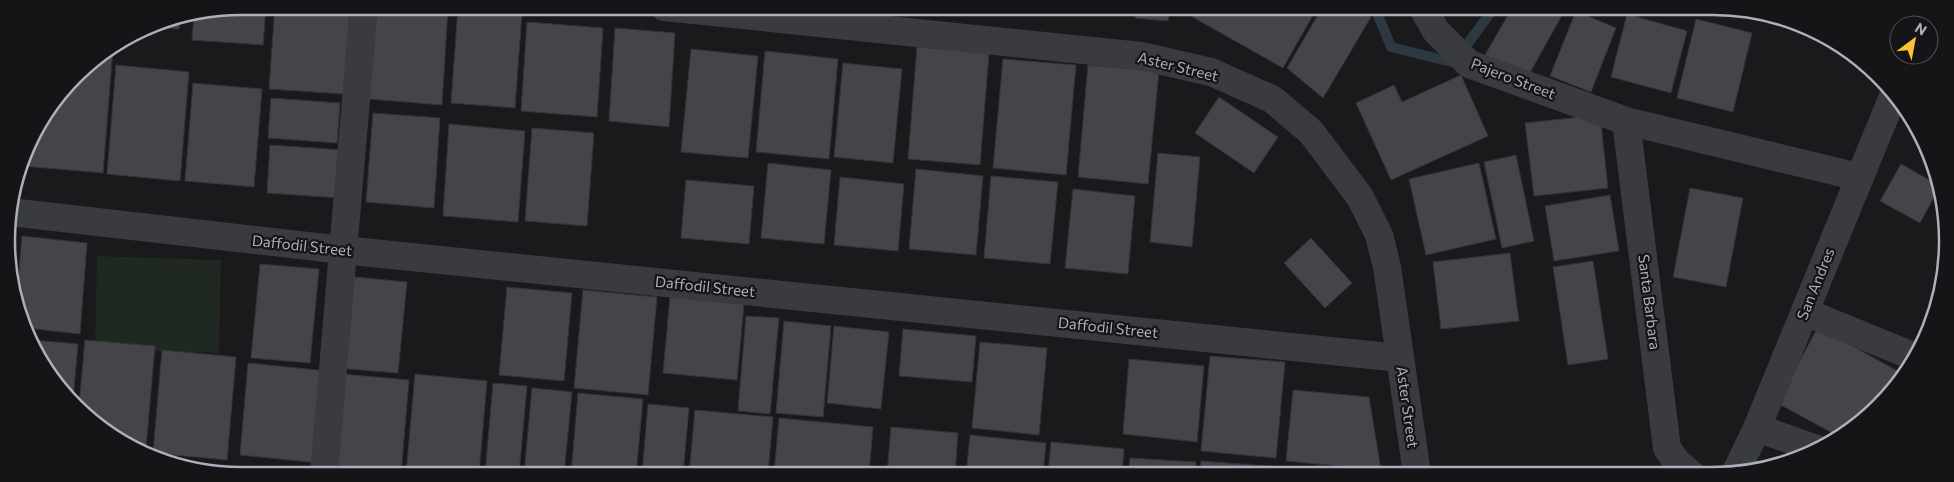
<svg xmlns="http://www.w3.org/2000/svg" width="1954" height="482" font-family="Commissioner,sans-serif">
	<rect width="100%" height="100%" fill="#1a191c"/>
	<path fill="#1f2821" d="M97,256L221,260L219,353L95,349Z"/>
	<g fill="none" stroke-linecap="round" stroke-linejoin="round">
		<g stroke="#2e3841" stroke-width="10">
			<path d="M1375,8L1391,47L1451,62L1457,58"/>
			<path d="M1463,50L1494,8"/>
		</g>
	</g>
	<g fill="#444449" stroke="#343338">
		<path d="M241,6H266L263,45L192,40L194,16Z"/>
		<path d="M275,6H350L344,94L269,89Z"/>
		<path d="M375,6L448,7L442,105L369,99Z"/>
		<path d="M1136,7L1170,8L1168,21L1135,18Z"/>
		<path d="M458,8L522,13L515,108L451,103Z"/>
		<path d="M1193,8H1317L1283,68L1189,15Z"/>
		<path d="M1322,8H1355L1371,17L1323,98L1287,68Z"/>
		<path d="M1512,8H1566L1527,78L1485,55Z"/>
		<path d="M1576,11L1616,28L1591,92L1550,76Z"/>
		<path d="M1627,14L1687,31L1671,93L1611,77Z"/>
		<path d="M180,18L179,29L147,27L151,24Z"/>
		<path d="M1696,19L1752,33L1733,112L1677,98Z"/>
		<path d="M527,22L603,28L597,117L521,111Z"/>
		<path d="M615,28L675,33L669,127L609,121Z"/>
		<path d="M917,47L989,53L980,165L908,159Z"/>
		<path d="M113,48L103,173L23,166L30,137L86,65Z"/>
		<path d="M691,49L758,56L748,158L681,152Z"/>
		<path d="M765,51L838,59L829,159L756,152Z"/>
		<path d="M1003,59L1076,65L1066,175L993,168Z"/>
		<path d="M843,63L902,69L893,163L834,157Z"/>
		<path d="M116,65L189,72L180,181L107,174Z"/>
		<path d="M1088,65L1159,71L1148,184L1078,177Z"/>
		<path d="M1461,75L1488,136L1391,180L1356,103L1394,85L1402,102Z"/>
		<path d="M193,83L262,89L254,187L185,181Z"/>
		<path d="M1219,97L1278,137L1254,173L1195,133Z"/>
		<path d="M271,98L340,103L337,143L268,138Z"/>
		<path d="M373,113L440,118L434,208L366,202Z"/>
		<path d="M1600,115L1608,188L1534,196L1525,123Z"/>
		<path d="M449,124L525,131L518,222L443,216Z"/>
		<path d="M532,128L594,133L587,226L525,221Z"/>
		<path d="M270,145L343,150L340,198L267,193Z"/>
		<path d="M1158,153L1200,157L1192,247L1150,242Z"/>
		<path d="M1516,155L1534,241L1502,248L1484,162Z"/>
		<path d="M768,163L831,170L824,244L761,238Z"/>
		<path d="M1479,163L1496,239L1426,255L1409,179Z"/>
		<path d="M1901,164L1940,186L1920,223L1880,201Z"/>
		<path d="M916,169L983,176L976,255L909,249Z"/>
		<path d="M991,176L1058,182L1050,264L984,258Z"/>
		<path d="M840,177L904,184L898,251L834,245Z"/>
		<path d="M686,180L754,186L749,244L681,238Z"/>
		<path d="M1690,188L1743,198L1726,287L1673,277Z"/>
		<path d="M1073,189L1135,196L1128,274L1065,268Z"/>
		<path d="M1610,195L1619,251L1554,261L1545,206Z"/>
		<path d="M22,236L87,243L80,334L27,328L16,305Z"/>
		<path d="M1311,238L1352,283L1325,308L1284,263Z"/>
		<path d="M8,241L16,242L12,282Z"/>
		<path d="M1510,253L1519,321L1441,329L1433,262Z"/>
		<path d="M1593,261L1608,359L1568,365L1553,267Z"/>
		<path d="M260,264L319,269L310,363L251,358Z"/>
		<path d="M345,276L407,282L398,373L337,368Z"/>
		<path d="M507,287L572,293L564,381L499,375Z"/>
		<path d="M583,290L657,297L648,395L574,388Z"/>
		<path d="M670,297L744,304L737,380L663,373Z"/>
		<path d="M746,316L779,318L770,414L738,411Z"/>
		<path d="M784,321L831,326L823,417L776,413Z"/>
		<path d="M834,326L889,332L881,409L827,403Z"/>
		<path d="M1818,327L1903,374L1879,407L1838,436L1777,403Z"/>
		<path d="M903,329L976,336L972,382L899,376Z"/>
		<path d="M33,340L78,344L73,400L55,384Z"/>
		<path d="M85,340L155,346L146,448L124,444L79,405Z"/>
		<path d="M980,342L1047,348L1039,435L972,428Z"/>
		<path d="M162,350L236,357L227,460L153,453Z"/>
		<path d="M1210,356L1285,362L1276,458L1201,451Z"/>
		<path d="M1129,359L1204,366L1197,442L1123,434Z"/>
		<path d="M248,363L327,371L318,463L240,455Z"/>
		<path d="M342,374L409,380L401,474L334,467Z"/>
		<path d="M415,374L487,381L479,474H406Z"/>
		<path d="M493,383L527,386L519,474H485Z"/>
		<path d="M532,388L572,392L564,474H524Z"/>
		<path d="M1293,390L1369,397L1381,470L1286,461Z"/>
		<path d="M578,393L643,399L636,474H571Z"/>
		<path d="M648,404L689,408L683,474H642Z"/>
		<path d="M695,410L773,417L768,474H689Z"/>
		<path d="M779,418L873,427L869,474H774Z"/>
		<path d="M891,427L958,433L955,474H887Z"/>
		<path d="M970,435L1046,443L1043,474H966Z"/>
		<path d="M1051,442L1124,449L1122,474H1048Z"/>
		<path d="M1776,457L1786,461L1773,465Z"/>
		<path d="M1130,458L1196,462L1195,474H1129Z"/>
		<path d="M1201,461L1283,467L1282,474H1200Z"/>
	</g>
	<g fill="none" stroke-linecap="round" stroke-linejoin="round">
		<g stroke="#3a3b41" stroke-width="28">
			<path d="M664,7L1141,56L1211,72L1272,99L1311,132L1360,197L1379,235L1387,267L1417,474"/>
			<path d="M1423,8L1436,31L1469,64L1626,121L1859,177"/>
			<path d="M1626,121L1667,448L1676,461L1691,474"/>
			<path d="M10,212L343,250L1400,358"/>
			<path d="M1805,312L1915,357"/>
			<path d="M1757,428L1819,450"/>
			<path d="M324,474L364,6"/>
			<path d="M1735,474L1757,428L1894,94"/>
		</g>
	</g>
	<g text-anchor="middle" stroke-width="4.5" stroke-linejoin="round" paint-order="stroke">
		<g font-size="15" fill="#abb0bc" stroke="#151417">
			<text transform="translate(1178 67) rotate(14)" y="5">Aster Street</text>
			<text transform="translate(1513 79) rotate(21)" y="5">Pajero Street</text>
			<text transform="translate(302 246) rotate(6)" y="5">Daffodil Street</text>
			<text transform="translate(1816 284) rotate(-68)" y="5">San Andres</text>
			<text transform="translate(705 287) rotate(6)" y="5">Daffodil Street</text>
			<text transform="translate(1649 302) rotate(83)" y="5">Santa Barbara</text>
			<text transform="translate(1108 328) rotate(6)" y="5">Daffodil Street</text>
			<text transform="translate(1407 407) rotate(82)" y="5">Aster Street</text>
		</g>
	</g>
	<path d="M0 0H1954V482H0ZM241 15H1713A226 226 0 0 1 1939 241V241A226 226 0 0 1 1713 467H241A226 226 0 0 1 15 241V241A226 226 0 0 1 241 15Z" fill="#151417" fill-rule="evenodd"/>
	<path fill="none" stroke="#abb0bc" stroke-width="2.5" d="M241 15H1713A226 226 0 0 1 1939 241V241A226 226 0 0 1 1713 467H241A226 226 0 0 1 15 241V241A226 226 0 0 1 241 15Z"/>
	<g transform="translate(1914 40) rotate(32)"><circle r="24" fill="#151417" stroke="#515259"/>
	<path d="M0-4L9 19L0 12L-9 19Z" fill="#fcc231"/>
	<text y="-8" font-size="14" font-weight="bold" text-anchor="middle" fill="#abb0bc">N</text>
	</g>
</svg>
